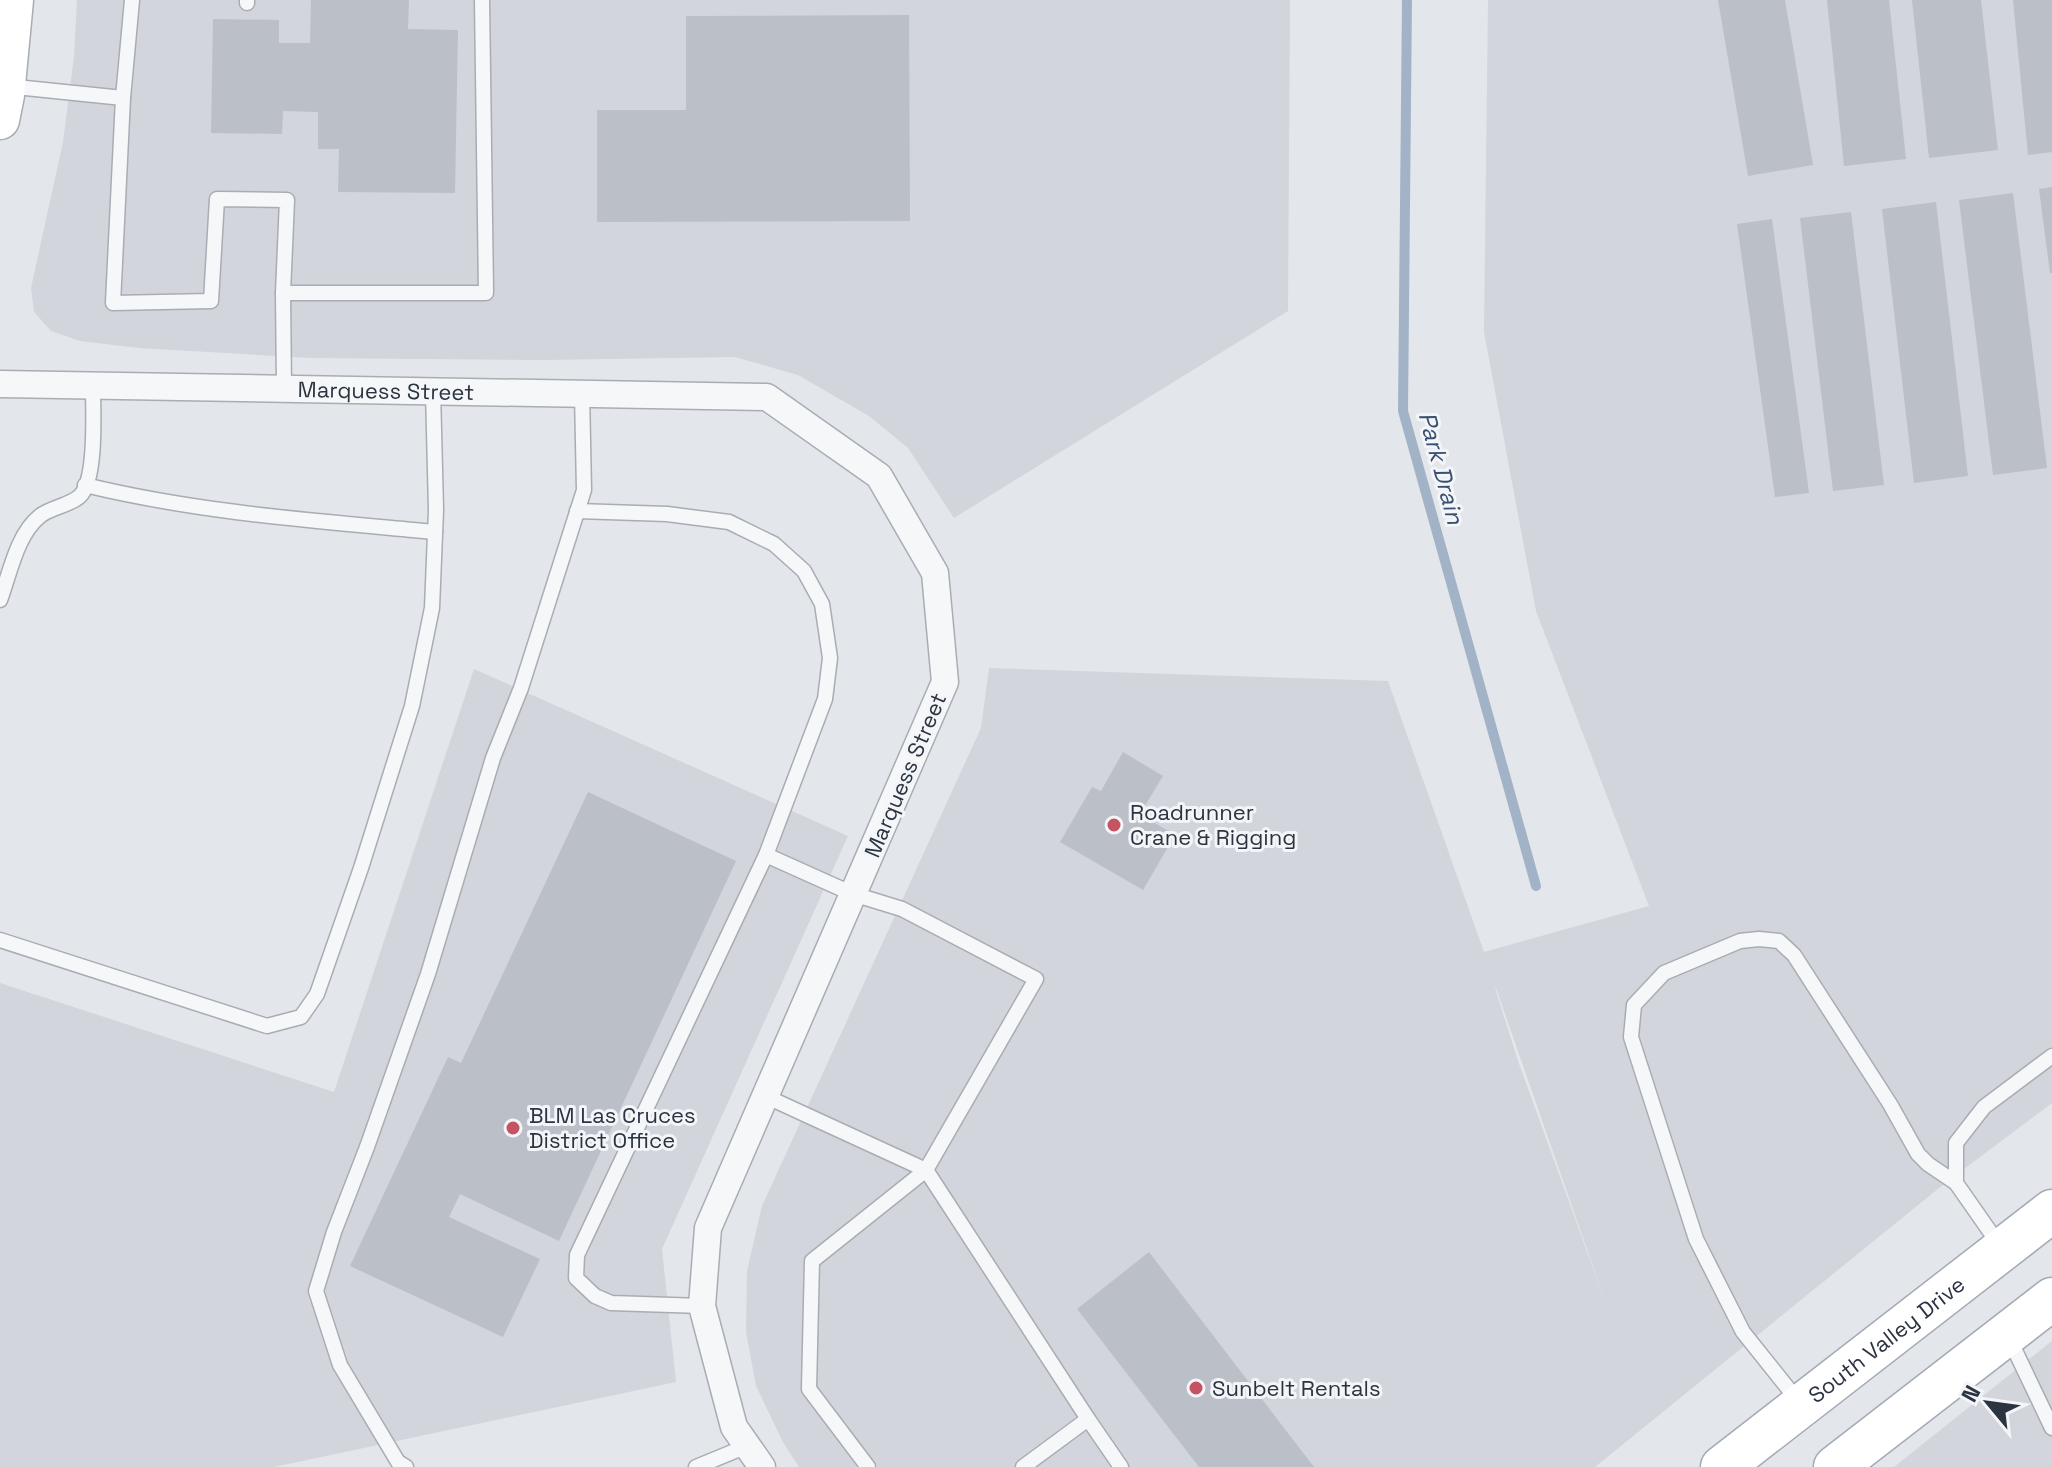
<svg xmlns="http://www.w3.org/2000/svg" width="2052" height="1467" font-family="'Space Grotesk',sans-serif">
	<rect width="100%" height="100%" fill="#e3e6ea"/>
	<g fill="#d2d5dc" fill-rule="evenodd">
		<path d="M77,0H1290L1288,311L954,518L908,448L869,416L798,375L735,357L544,360L310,358L139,348L80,341L51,331L34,312L31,288L63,142L74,56Z"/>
		<path d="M1488,0H2052V1103L1944,1184L1595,1467H799L783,1442L756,1386L746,1332L747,1271L762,1206L981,728L989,668L1388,681L1484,952L1649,906L1536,611L1484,332ZM1495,988H1496L1606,1304L1518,1061Z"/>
		<path d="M474,669L848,836L662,1249L676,1382L274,1467H0V983L334,1092Z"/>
		<path d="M2052,1341V1467H1894Z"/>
	</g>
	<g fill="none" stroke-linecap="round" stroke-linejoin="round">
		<path stroke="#a2b3c7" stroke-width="10" d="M1407,0L1403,411L1536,886"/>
	</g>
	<g fill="#bbbfc7">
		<path d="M311,0H409L408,29L458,30L455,193L338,192L339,149H318V112L283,111L282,134L211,133L213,19L279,20V43H310Z"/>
		<path d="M1718,0H1785L1813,165L1748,176Z"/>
		<path d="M1827,0H1889L1906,159L1844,166Z"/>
		<path d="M1912,0H1981L1998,150L1929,158Z"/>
		<path d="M2013,0H2052V152L2028,155Z"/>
		<path d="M909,15L910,221L597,222V110H686V16Z"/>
		<path d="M2052,187V273H2050L2039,189Z"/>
		<path d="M2013,193L2047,468L1993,475L1959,200Z"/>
		<path d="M1936,202L1968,476L1914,483L1882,209Z"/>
		<path d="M1851,212L1884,485L1833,491L1800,218Z"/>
		<path d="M1772,219L1809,493L1775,497L1737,224Z"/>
		<path d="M1123,752L1163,776L1140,814L1175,835L1143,890L1060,842L1092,787L1101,791Z"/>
		<path d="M588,792L736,861L559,1241L460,1194L449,1217L540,1259L503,1337L350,1266L448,1057L461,1063Z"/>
		<path d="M1149,1252L1314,1467H1199L1077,1309Z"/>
	</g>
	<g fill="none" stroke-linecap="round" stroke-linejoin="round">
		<defs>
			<g id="service">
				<path d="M247,0V3"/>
				<path d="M6,86L123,98L113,303L211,301L217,199L287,200L283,293L284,389"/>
				<path d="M123,98L132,0"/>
				<path d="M283,293H486L482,0"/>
				<path d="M85,485C200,513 318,521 435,532"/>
				<path d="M577,511L667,514L729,522L774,544L804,571L822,604L830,658L825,699L766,855L577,1255L576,1278L595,1296L611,1303L702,1306"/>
				<path d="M0,600C10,573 17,534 40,516C51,507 69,506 80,496C97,479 93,410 93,386"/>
				<path d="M766,855L853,894L902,909L1036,979L926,1170L812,1261L809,1389L868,1467"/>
				<path d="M0,940L267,1026L301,1017L317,994L361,868L412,706L432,608L436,510L433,391"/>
				<path d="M765,1096L926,1170L1088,1419"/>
				<path d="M2000,1246L1956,1183V1143L1984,1107L2052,1056"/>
				<path d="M2009,1338L2052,1428"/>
				<path d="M1799,1402L1743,1332L1696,1239L1631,1037L1634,1005L1664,973L1740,941L1759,939L1779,941L1794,955L1890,1104L1918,1154L1928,1164L1956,1183"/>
				<path d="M406,1467L398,1462L340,1365L316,1291L334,1232L367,1147L428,974L493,758L521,688L584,490L582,393"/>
				<path d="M696,1467L747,1446"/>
				<path d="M1023,1467L1088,1419L1121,1467"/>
			</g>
			<g id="minor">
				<path id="s1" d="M0,384L767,397L879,476L935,573L945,682L708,1228L702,1306L734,1427L762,1467"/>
			</g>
			<path id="secondary" d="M0,120L5,95L14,0"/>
			<g id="primary">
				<path id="s2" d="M1722,1467L2052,1211"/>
				<path d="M1835,1467L2052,1299"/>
			</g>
		</defs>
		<use href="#service" stroke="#a8adb4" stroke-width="17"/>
		<use href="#minor" stroke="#a8adb4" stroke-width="29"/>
		<use href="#secondary" stroke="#a8adb4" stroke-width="41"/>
		<use href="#primary" stroke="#a4aab5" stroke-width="45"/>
		<use href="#service" stroke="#f6f7f9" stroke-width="14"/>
		<use href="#minor" stroke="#f6f7f9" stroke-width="26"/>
		<use href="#secondary" stroke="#fff" stroke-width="38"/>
		<use href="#primary" stroke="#fff" stroke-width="42"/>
	</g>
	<g fill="#c45461" stroke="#f3f5f8" stroke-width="3">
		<circle cx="1114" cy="825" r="8"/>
		<circle cx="513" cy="1128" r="8"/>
		<circle cx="1196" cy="1388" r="8"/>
	</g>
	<g text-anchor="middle" stroke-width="6" stroke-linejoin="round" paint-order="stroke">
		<g font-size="22" fill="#2c3341" stroke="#f3f5f8">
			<text dy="8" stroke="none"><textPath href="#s1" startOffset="386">Marquess Street</textPath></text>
			<text transform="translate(905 775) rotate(-67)" y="8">Marquess Street</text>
			<text dy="8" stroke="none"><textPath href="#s2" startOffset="208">South Valley Drive</textPath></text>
		</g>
		<g font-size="22" fill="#2c3341" stroke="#f3f5f8" text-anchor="start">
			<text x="1130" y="820">Roadrunner<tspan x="1130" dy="25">Crane &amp; Rigging</tspan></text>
			<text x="529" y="1123">BLM Las Cruces<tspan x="529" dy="25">District Office</tspan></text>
			<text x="1212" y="1396">Sunbelt Rentals</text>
		</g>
		<g font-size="24" font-style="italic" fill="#3a5172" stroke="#f3f5f8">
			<text transform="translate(1441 468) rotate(75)" y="8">Park Drain</text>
		</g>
	</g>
	<g transform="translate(1988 1403) rotate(299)" stroke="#f3f5f8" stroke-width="6" paint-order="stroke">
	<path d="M0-6L14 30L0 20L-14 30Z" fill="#2c3341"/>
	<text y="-12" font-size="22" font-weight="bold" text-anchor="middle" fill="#2c3341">N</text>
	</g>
</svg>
